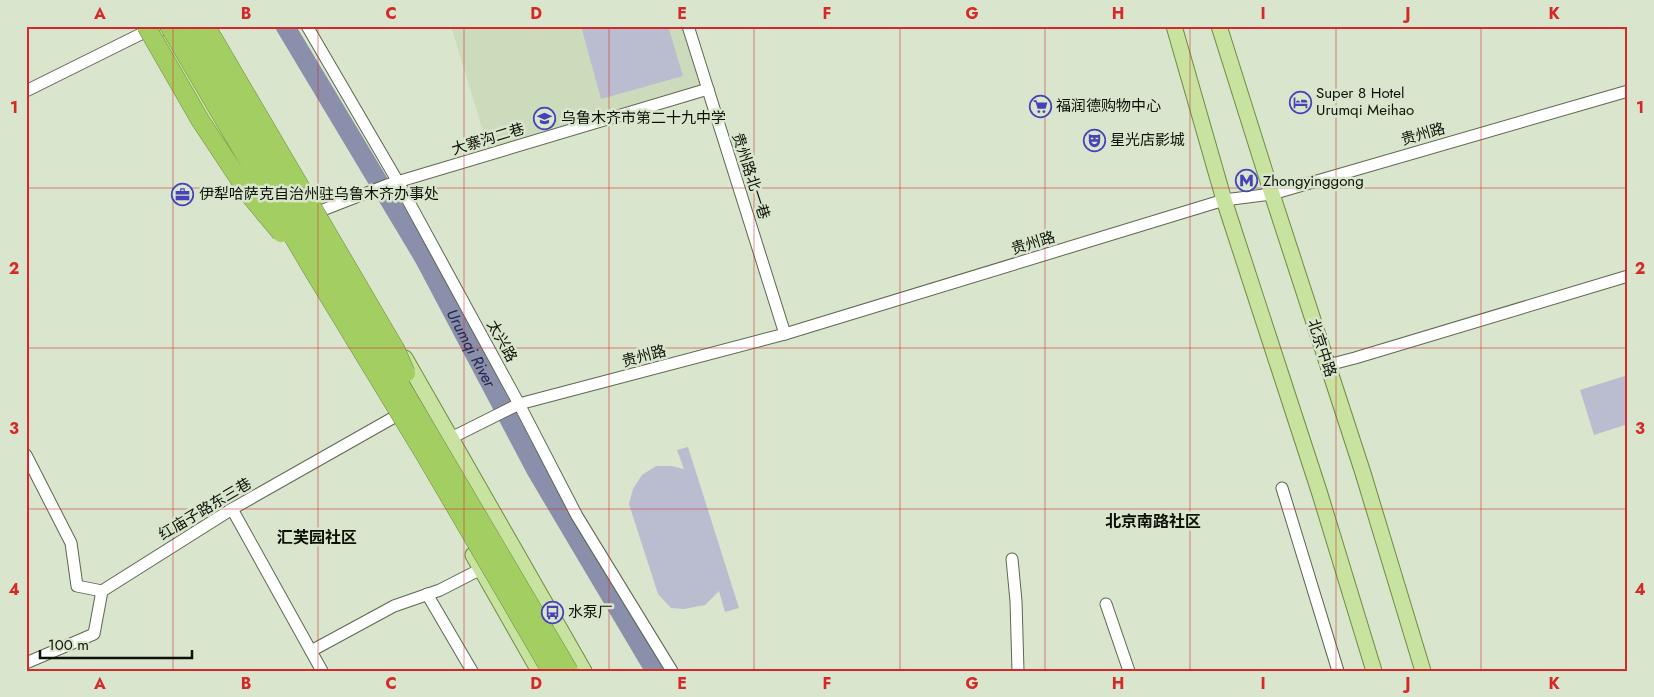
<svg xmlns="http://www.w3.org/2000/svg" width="1654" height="697" font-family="Jost,'Noto Sans SC',sans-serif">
	<rect width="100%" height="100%" fill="#d9e5cc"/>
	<path fill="#ccdbbb" d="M451,26H688L708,89L490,154Z"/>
	<g fill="#babdd0">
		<path d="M581,26H668L683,76L601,99Z"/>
		<path d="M1628,375V424L1594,435L1580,390Z"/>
		<path d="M688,447L739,608L725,612L719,591L705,605L684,609L671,608L658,594L629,504L633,489L642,475L656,466H671L684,469L677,450Z"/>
	</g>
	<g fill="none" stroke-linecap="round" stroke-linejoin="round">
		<path stroke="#8a8fab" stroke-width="19" id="s1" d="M285,26L424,258L537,472L655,671"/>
		<defs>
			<g id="minor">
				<path d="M307,26L398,182L519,404L577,516L672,671"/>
				<path d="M688,26L785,334"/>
				<path d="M26,91L155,27"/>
				<path d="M310,215L387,185L708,89"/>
				<path d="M1328,365L1355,358L1628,276"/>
				<path d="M445,441L519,404L785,334L1224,200L1272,194L1628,91"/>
				<path d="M26,455L71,543L77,586L102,591"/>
				<path d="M1282,488L1338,671"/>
				<path d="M232,509L322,671"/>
				<path d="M1012,559L1016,601L1018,671"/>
				<path d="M427,594L472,671"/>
				<path d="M1106,604L1129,671"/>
				<path d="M311,651L394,606L440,590L481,569"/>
				<path d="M26,663L94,634L102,591L232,509L405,411"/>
			</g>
			<g id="major">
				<path d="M1174,26L1224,200L1319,491L1374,671"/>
				<path d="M1219,26L1272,194L1363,473L1423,671"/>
				<path d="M166,43L202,105L249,178"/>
				<path d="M405,358L584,671"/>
				<path d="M473,555L539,671"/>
			</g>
		</defs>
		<use href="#minor" stroke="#5d6751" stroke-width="13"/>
		<use href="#major" stroke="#6e8c42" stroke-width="17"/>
		<use href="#minor" stroke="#fff" stroke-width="11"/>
		<use href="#major" stroke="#c8e2a0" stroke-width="15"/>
		<defs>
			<g id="highway-bridge">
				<path d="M146,26L200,120L251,197L281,233"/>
				<path d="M169,26L315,274L425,455L551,671"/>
				<path d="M189,26L569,671"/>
				<path d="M206,26L396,350L406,373"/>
			</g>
		</defs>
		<use href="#highway-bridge" stroke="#6e8c42" stroke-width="19" stroke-linecap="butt"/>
		<use href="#highway-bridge" stroke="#a3ce61" stroke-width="18"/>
	</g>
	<path fill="none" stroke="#d62828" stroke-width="1" stroke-opacity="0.55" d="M173,26V671M318,26V671M464,26V671M609,26V671M754,26V671M900,26V671M1045,26V671M1190,26V671M1336,26V671M1481,26V671M26,188H1628M26,348H1628M26,509H1628"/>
	<defs>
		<symbol id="hotel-ring" viewBox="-11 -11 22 22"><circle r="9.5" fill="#d9e5cc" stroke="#4642b8" stroke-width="1.5"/><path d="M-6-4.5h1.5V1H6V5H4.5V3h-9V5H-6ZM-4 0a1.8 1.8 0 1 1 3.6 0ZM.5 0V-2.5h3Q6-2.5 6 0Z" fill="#4642b8"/></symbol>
		<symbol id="supermarket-ring" viewBox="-11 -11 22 22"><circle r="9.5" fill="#d9e5cc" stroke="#4642b8" stroke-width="1.5"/><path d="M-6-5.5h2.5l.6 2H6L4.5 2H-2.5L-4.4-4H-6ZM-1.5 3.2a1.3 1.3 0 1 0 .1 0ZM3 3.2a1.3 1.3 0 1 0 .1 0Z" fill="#4642b8"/></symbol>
		<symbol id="school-ring" viewBox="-11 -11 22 22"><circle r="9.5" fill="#d9e5cc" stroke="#4642b8" stroke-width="1.5"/><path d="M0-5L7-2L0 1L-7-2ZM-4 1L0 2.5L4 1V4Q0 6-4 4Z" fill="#4642b8"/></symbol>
		<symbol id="theatre-ring" viewBox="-11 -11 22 22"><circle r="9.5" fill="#d9e5cc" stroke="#4642b8" stroke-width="1.5"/><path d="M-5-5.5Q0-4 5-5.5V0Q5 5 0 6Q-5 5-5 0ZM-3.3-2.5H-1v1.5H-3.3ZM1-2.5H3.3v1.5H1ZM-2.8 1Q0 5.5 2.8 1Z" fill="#4642b8"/></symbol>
		<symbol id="metro-ring" viewBox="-11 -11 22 22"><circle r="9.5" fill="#d9e5cc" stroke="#4642b8" stroke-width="1.5"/><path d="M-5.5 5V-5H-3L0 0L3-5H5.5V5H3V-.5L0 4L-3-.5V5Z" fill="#4642b8"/></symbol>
		<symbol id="office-ring" viewBox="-11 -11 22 22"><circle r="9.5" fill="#d9e5cc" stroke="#4642b8" stroke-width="1.5"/><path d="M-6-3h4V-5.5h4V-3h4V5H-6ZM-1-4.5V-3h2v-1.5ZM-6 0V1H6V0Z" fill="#4642b8"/></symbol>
		<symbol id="bus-ring" viewBox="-11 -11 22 22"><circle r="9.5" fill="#d9e5cc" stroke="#4642b8" stroke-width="1.5"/><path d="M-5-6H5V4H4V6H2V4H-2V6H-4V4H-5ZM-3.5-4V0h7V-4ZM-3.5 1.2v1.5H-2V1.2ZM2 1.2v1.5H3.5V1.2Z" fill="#4642b8"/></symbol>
	</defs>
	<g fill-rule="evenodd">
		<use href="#hotel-ring" x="1288" y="90" width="25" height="25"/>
		<use href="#supermarket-ring" x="1028" y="94" width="25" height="25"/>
		<use href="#school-ring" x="532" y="106" width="25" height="25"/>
		<use href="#theatre-ring" x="1082" y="128" width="25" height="25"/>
		<use href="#metro-ring" x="1234" y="168" width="25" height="25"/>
		<use href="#office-ring" x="170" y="182" width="25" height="25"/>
		<use href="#bus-ring" x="540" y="600" width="25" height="25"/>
	</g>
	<g text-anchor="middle" stroke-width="5" stroke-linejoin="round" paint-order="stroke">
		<g font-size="15" fill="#0d1108" stroke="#d9e5cc" text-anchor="start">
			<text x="1316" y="98">Super 8 Hotel<tspan x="1316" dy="17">Urumqi Meihao</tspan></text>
			<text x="1056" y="111">福润德购物中心</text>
			<text x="561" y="123">乌鲁木齐市第二十九中学</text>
			<text x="1110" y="145">星光店影城</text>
			<text x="1263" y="186">Zhongyinggong</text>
			<text x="199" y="199">伊犁哈萨克自治州驻乌鲁木齐办事处</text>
			<text x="568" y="617">水泵厂</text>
		</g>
		<g font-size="15" fill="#0d1108" stroke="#d9e5cc">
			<text transform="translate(1423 134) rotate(-16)" y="5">贵州路</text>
			<text transform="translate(488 139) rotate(-17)" y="5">大寨沟二巷</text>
			<text transform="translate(751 176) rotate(72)" y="5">贵州路北一巷</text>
			<text transform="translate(1033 243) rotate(-17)" y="5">贵州路</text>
			<text transform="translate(502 341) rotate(61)" y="5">太兴路</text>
			<text transform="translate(1322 348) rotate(72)" y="5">北京中路</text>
			<text transform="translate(644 356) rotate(-15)" y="5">贵州路</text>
			<text transform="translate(205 509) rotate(-31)" y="5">红庙子路东三巷</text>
		</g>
		<g font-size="16" font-style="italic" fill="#24274e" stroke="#d9e5cc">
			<text dy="6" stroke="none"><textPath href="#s1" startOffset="372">Urumqi River</textPath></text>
		</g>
		<g font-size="16" font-weight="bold" fill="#0d1108" stroke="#d9e5cc">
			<text x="1153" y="527">北京南路社区</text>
			<text x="317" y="543">汇芙园社区</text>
		</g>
	</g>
	<rect width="1654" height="697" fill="none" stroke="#d9e5cc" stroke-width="55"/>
	<path d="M40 650v8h152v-8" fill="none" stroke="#0d1108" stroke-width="2.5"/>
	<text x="48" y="650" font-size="15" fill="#0d1108" stroke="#d9e5cc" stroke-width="4" paint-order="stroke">100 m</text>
	<rect x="28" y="28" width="1598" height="642" fill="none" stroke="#d62828" stroke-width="2"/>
	<g font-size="16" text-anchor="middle" font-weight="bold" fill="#d62828">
		<text x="100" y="19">A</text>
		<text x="246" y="19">B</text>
		<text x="391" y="19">C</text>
		<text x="536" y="19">D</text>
		<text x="682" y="19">E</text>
		<text x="827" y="19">F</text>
		<text x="972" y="19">G</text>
		<text x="1118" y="19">H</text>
		<text x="1263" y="19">I</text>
		<text x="1408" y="19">J</text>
		<text x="1554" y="19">K</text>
		<text x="14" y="113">1</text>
		<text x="1640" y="113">1</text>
		<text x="14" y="274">2</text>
		<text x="1640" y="274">2</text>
		<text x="14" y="434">3</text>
		<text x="1640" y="434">3</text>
		<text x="14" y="595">4</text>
		<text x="1640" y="595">4</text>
		<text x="100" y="689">A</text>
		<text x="246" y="689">B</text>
		<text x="391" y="689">C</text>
		<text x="536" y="689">D</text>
		<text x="682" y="689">E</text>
		<text x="827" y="689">F</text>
		<text x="972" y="689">G</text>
		<text x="1118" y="689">H</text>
		<text x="1263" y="689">I</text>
		<text x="1408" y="689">J</text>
		<text x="1554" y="689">K</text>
	</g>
</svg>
